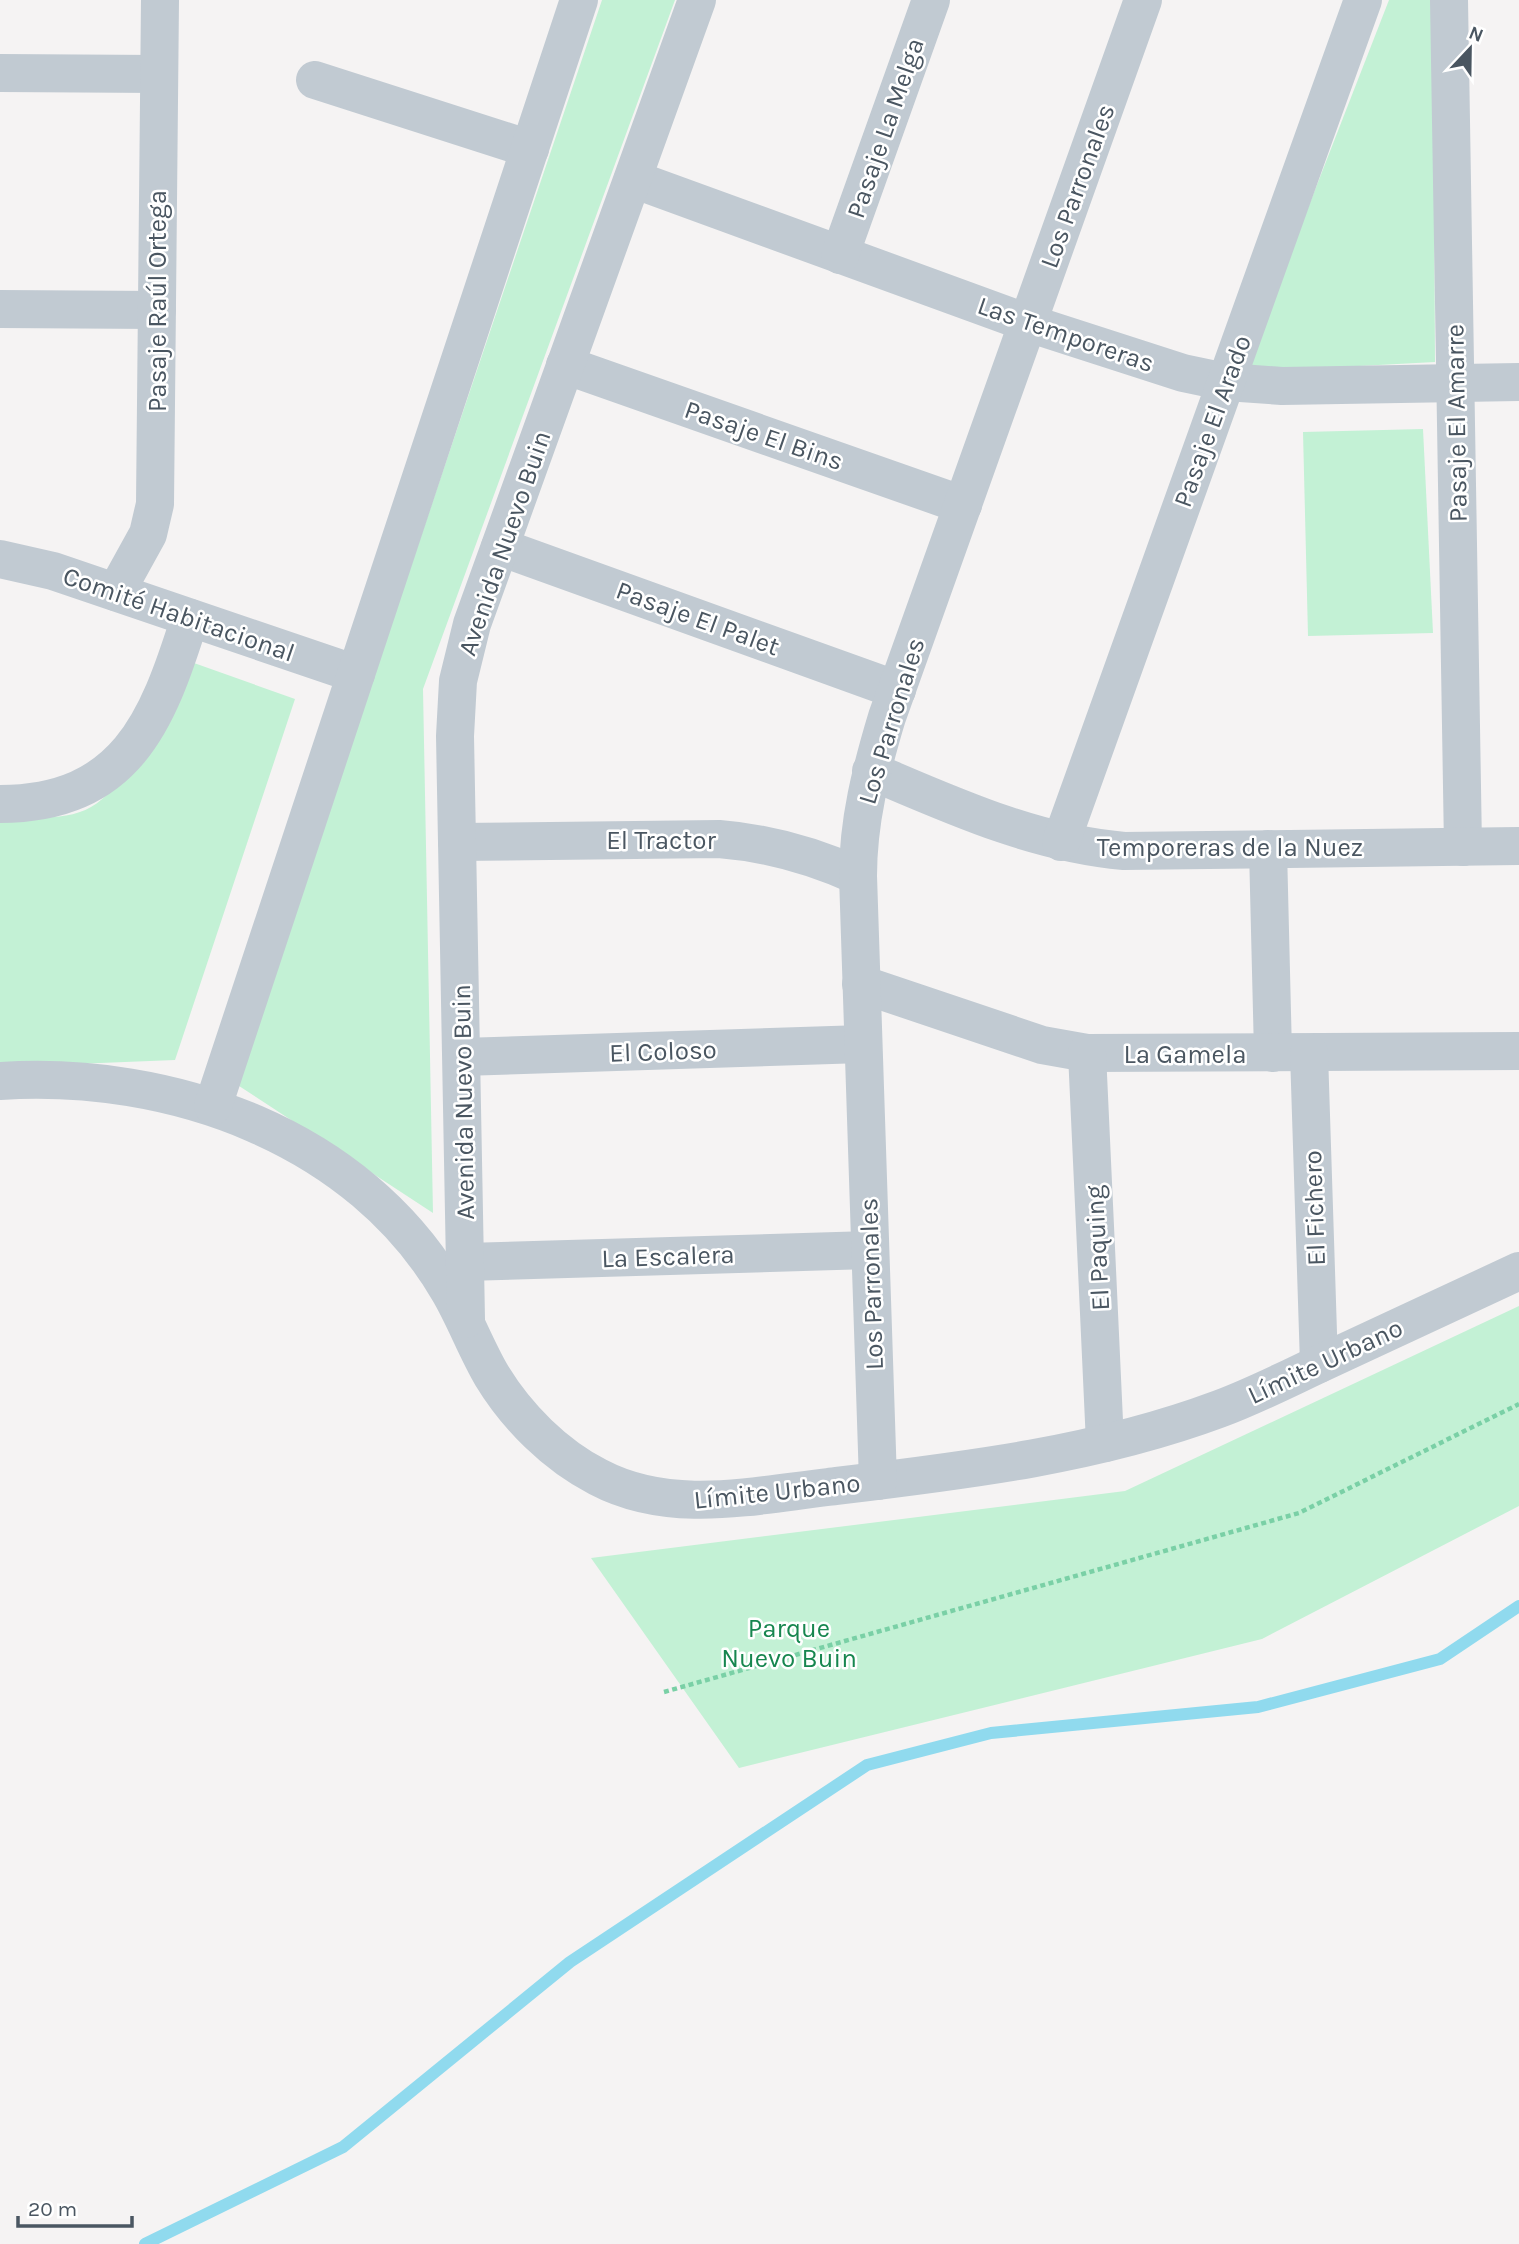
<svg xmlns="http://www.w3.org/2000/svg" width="1519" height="2244" font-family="Karla,sans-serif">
	<rect width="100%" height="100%" fill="#f5f3f3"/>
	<g fill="#c3f1d5">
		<path d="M602,0H675L423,689L433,1213L236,1084Z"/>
		<path d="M1389,0H1433L1435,362L1244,372Z"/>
		<path d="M1423,429L1433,633L1308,636L1303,432Z"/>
		<path d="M194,663L295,699L175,1060L0,1067V817C27,816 66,822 91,807C131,784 169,704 194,663Z"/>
		<path d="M1519,1306V1506L1262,1639L739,1768L591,1558L1125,1491Z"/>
	</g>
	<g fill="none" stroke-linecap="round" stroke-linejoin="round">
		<path stroke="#90daee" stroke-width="12" d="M145,2244L343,2147L570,1962L867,1765L991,1733L1258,1707L1440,1659L1519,1606"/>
		<path stroke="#7ad0a6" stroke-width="4.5" stroke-dasharray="5 3.5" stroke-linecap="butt" d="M664,1692L1299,1513L1519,1404"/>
		<g stroke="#c1cad2" stroke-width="38">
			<path d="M1449,0L1463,847"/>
			<path d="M0,73L159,74"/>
			<path d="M315,80L530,149"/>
			<path d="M633,179L1028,323L1183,373L1226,382L1282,386L1519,382"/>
			<path d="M840,255L931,0"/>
			<path d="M0,309L157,310"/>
			<path d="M565,365L963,505"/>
			<path d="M500,547L897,690"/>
			<path d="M0,559L53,571L356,674"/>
			<path d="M116,592L148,534L155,504L160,0"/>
			<path d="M871,771C953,806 1034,843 1124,851L1519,846"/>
			<path d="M0,804C126,803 157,723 190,618"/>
			<path d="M457,842L719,839C769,843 812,855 858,876"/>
			<path d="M1061,842L1363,0"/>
			<path d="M1268,849L1273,1053"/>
			<path d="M861,984L1042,1045L1087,1053L1519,1051"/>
			<path d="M1087,1053L1105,1443"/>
			<path d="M1309,1053L1319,1364"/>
			<path d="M462,1057L863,1044"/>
			<path d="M0,1081C171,1070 359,1136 449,1291C465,1318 476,1349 492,1376C517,1417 555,1455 598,1477C670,1515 751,1496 828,1487C960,1471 1093,1456 1219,1409C1257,1395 1293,1376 1330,1359C1393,1330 1456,1300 1519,1271"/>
			<path d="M213,1106L579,0"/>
			<path d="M466,1262L870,1250"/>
			<path d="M466,1319L455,736L458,681L472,624L697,0"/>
			<path d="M878,1481L858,876C858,821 871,770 887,717L1143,0"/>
		</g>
	</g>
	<g text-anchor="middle" stroke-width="5" stroke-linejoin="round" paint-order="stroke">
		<g font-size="26" fill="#4a5661" stroke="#fff">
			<text transform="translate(885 128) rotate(-71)" y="9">Pasaje La Melga</text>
			<text transform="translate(1077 186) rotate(-70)" y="9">Los Parronales</text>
			<text transform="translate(157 301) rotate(-90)" y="9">Pasaje Raúl Ortega</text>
			<text transform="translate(1066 334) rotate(19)" y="9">Las Temporeras</text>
			<text transform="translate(1212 421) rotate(-70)" y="9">Pasaje El Arado</text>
			<text transform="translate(1456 423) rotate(-91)" y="9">Pasaje El Amarre</text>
			<text transform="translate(764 435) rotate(19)" y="9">Pasaje El Bins</text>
			<text transform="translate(504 543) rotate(-71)" y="9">Avenida Nuevo Buin</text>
			<text transform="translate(179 614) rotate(19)" y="9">Comité Habitacional</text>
			<text transform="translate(698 618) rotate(20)" y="9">Pasaje El Palet</text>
			<text transform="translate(891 721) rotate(-73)" y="9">Los Parronales</text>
			<text x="661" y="849">El Tractor</text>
			<text x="1230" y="856">Temporeras de la Nuez</text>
			<text transform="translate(663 1051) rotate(-2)" y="9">El Coloso</text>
			<text x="1185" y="1063">La Gamela</text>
			<text transform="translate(463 1102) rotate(-91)" y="9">Avenida Nuevo Buin</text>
			<text transform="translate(1314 1208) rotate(-92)" y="9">El Fichero</text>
			<text transform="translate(1097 1248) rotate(-93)" y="9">El Paquing</text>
			<text transform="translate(668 1256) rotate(-2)" y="9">La Escalera</text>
			<text transform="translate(871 1284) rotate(-92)" y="9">Los Parronales</text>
			<text transform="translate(1325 1361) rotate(-25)" y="9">Límite Urbano</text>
			<text transform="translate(777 1491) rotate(-6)" y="9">Límite Urbano</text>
		</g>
		<g font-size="26" fill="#17864f" stroke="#fff">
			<text x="789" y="1637">Parque<tspan x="789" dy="30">Nuevo Buin</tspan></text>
		</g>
	</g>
	<g transform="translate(1470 49) rotate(22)" stroke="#ffffff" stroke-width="5" paint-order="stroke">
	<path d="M0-5L12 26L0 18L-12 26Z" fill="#4a5661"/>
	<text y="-10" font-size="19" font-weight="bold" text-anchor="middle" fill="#4a5661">N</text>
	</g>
	<path d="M18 2216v10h114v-10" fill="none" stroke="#4a5661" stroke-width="3.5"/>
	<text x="28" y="2216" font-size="21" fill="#4a5661" stroke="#ffffff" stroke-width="5" paint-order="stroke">20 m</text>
</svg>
